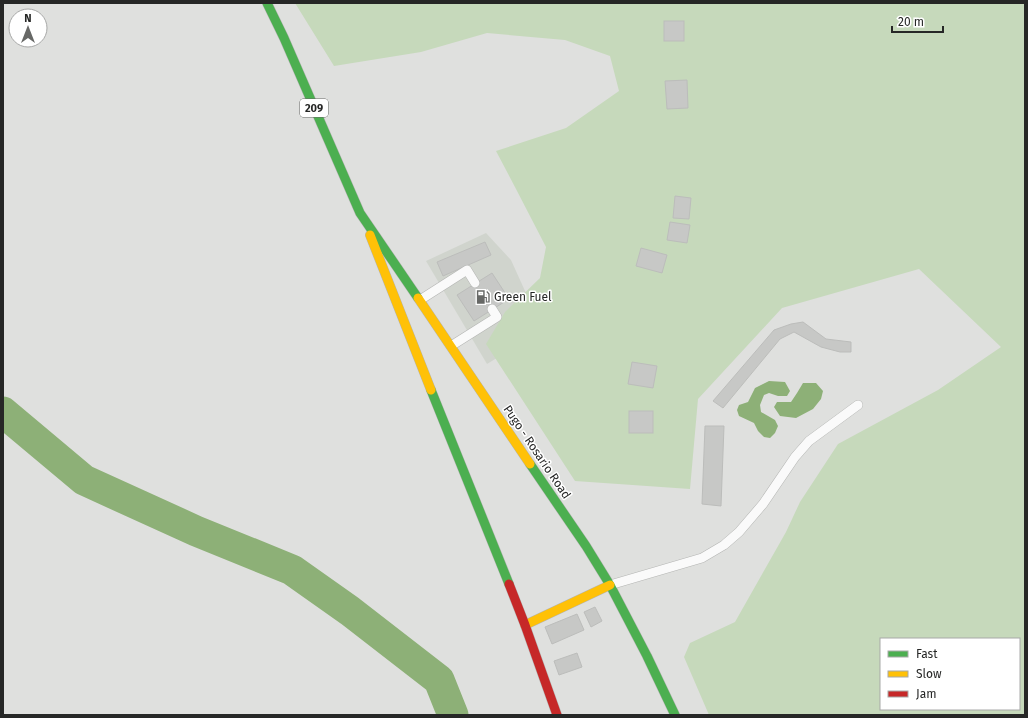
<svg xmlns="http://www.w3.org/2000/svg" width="1028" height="718" font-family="'Fira Sans',sans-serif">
	<rect width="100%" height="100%" fill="#dfe0de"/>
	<path fill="#d0d4cd" d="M486,233L511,260L535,313L525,341L487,364L426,261Z"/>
	<path fill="#c6d9bb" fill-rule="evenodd" d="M295,3H1025V715H709L684,657L690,643L735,622L786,532L800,502L838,444L938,390L1001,347L919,269L782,308L698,399L690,489L575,481L486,344L505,312L540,278L546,247L516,189L496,151L566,128L619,91L610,56L565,40L487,33L421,52L334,66ZM881,639H1019V709H881Z"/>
	<g fill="#8db077">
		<path d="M769,381L785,382L790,391L787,396H778L769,393L764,395L760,405L761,412L775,420L778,426L775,433L770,438L764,437L758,431L754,423L739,416L737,410L739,405L748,402L755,388Z"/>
		<path d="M803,383H816L823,391L821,399L813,409L796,418L780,416L774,407L777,402H791L797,393Z"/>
	</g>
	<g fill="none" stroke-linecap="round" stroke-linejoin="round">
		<path stroke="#8db077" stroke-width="31" d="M3,412L84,480L196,531L292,570L350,611L439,680L453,715"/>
	</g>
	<g fill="#c7c8c6" stroke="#bcbdbb">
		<rect x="664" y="21" width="20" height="20"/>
		<path d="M687,80L688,108L667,109L665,81Z"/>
		<path d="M675,196L691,198L689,219L673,218Z"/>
		<path d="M670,222L690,225L687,243L667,240Z"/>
		<path d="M485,242L491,255L443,276L437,262Z"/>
		<path d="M641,248L667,255L662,273L636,266Z"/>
		<path d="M492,273L509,299L474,321L457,295Z"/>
		<path d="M803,322L826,339L851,342V352H840L821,347L794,332L780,339L723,408L713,401L774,330L791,324Z"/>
		<path d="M632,362L657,366L653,388L628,384Z"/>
		<rect x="629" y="411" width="24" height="22"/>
		<path d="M705,426H724L721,506L702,504Z"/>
		<path d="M595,607L602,621L591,627L584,612Z"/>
		<path d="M577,614L584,630L552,644L545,627Z"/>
		<path d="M577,653L582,667L559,675L554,661Z"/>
	</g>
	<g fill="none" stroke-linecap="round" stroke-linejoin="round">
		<defs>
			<g id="lane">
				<path d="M420,300L467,270L475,283"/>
				<path d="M451,346L497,317L492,309"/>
				<path d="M610,585L702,558L724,545L739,532L763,504L795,457L809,441L858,405"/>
			</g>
			<g id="fast">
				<path d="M267,3L284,38L360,213L418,298"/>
				<path d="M431,390L509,584"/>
				<path d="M530,464L586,546L610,585L647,656L675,715"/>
			</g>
			<g id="slow">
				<path d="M370,235L431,390"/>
				<path d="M418,298L530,464"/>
				<path d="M525,625L610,585"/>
			</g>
			<path id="jam" d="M509,584L525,625L557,715"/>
		</defs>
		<use href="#lane" stroke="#b4b5b3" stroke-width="10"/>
		<use href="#fast" stroke="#b4b5b3" stroke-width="10"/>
		<use href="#slow" stroke="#b4b5b3" stroke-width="10"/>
		<use href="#jam" stroke="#b4b5b3" stroke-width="10"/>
		<use href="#lane" stroke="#fafafa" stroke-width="9"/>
		<use href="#fast" stroke="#4caf50" stroke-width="9"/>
		<use href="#slow" stroke="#ffc107" stroke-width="9"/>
		<use href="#jam" stroke="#c62828" stroke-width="9"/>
	</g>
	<defs>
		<symbol id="fuel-bare" viewBox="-9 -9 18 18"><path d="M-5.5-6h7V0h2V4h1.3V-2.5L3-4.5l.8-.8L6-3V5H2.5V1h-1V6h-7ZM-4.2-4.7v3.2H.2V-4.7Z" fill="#676866" stroke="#fff" stroke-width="2.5" paint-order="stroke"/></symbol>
	</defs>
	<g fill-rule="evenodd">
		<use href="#fuel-bare" x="473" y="287" width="20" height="20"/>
	</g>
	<g text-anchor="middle" stroke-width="3" stroke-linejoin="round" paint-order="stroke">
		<rect fill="#fff" stroke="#676867" stroke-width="1" x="300" y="99" width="28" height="18" rx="3"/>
		<g font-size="11" font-weight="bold" fill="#262726">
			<text x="314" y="112">209</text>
		</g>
		<g font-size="12" fill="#262726" stroke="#fff" text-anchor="start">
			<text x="494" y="301">Green Fuel</text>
		</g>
		<g font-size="12" fill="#262726" stroke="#fff">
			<text transform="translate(537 452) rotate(56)" y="4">Pugo - Rosario Road</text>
		</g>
	</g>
	<rect width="1028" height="718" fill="none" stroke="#262726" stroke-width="8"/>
	<rect x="880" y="638" width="140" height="72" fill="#ffffff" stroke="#a8a9a8"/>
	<rect x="888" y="651" width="20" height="6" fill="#4caf50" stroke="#a8a9a8"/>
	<text x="916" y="658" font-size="12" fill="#262726">Fast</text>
	<rect x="888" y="671" width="20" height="6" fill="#ffc107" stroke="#a8a9a8"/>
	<text x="916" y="678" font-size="12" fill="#262726">Slow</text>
	<rect x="888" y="691" width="20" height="6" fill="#c62828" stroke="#a8a9a8"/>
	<text x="916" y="698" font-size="12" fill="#262726">Jam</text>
	<g transform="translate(28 28)"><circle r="19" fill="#ffffff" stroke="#a8a9a8"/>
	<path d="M0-3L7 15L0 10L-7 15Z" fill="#676866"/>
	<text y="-6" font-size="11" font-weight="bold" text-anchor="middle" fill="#262726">N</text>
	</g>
	<path d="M892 26v6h51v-6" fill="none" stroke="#262726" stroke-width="2"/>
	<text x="898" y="26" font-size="12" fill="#262726" stroke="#ffffff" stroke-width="3" paint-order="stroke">20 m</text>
</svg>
